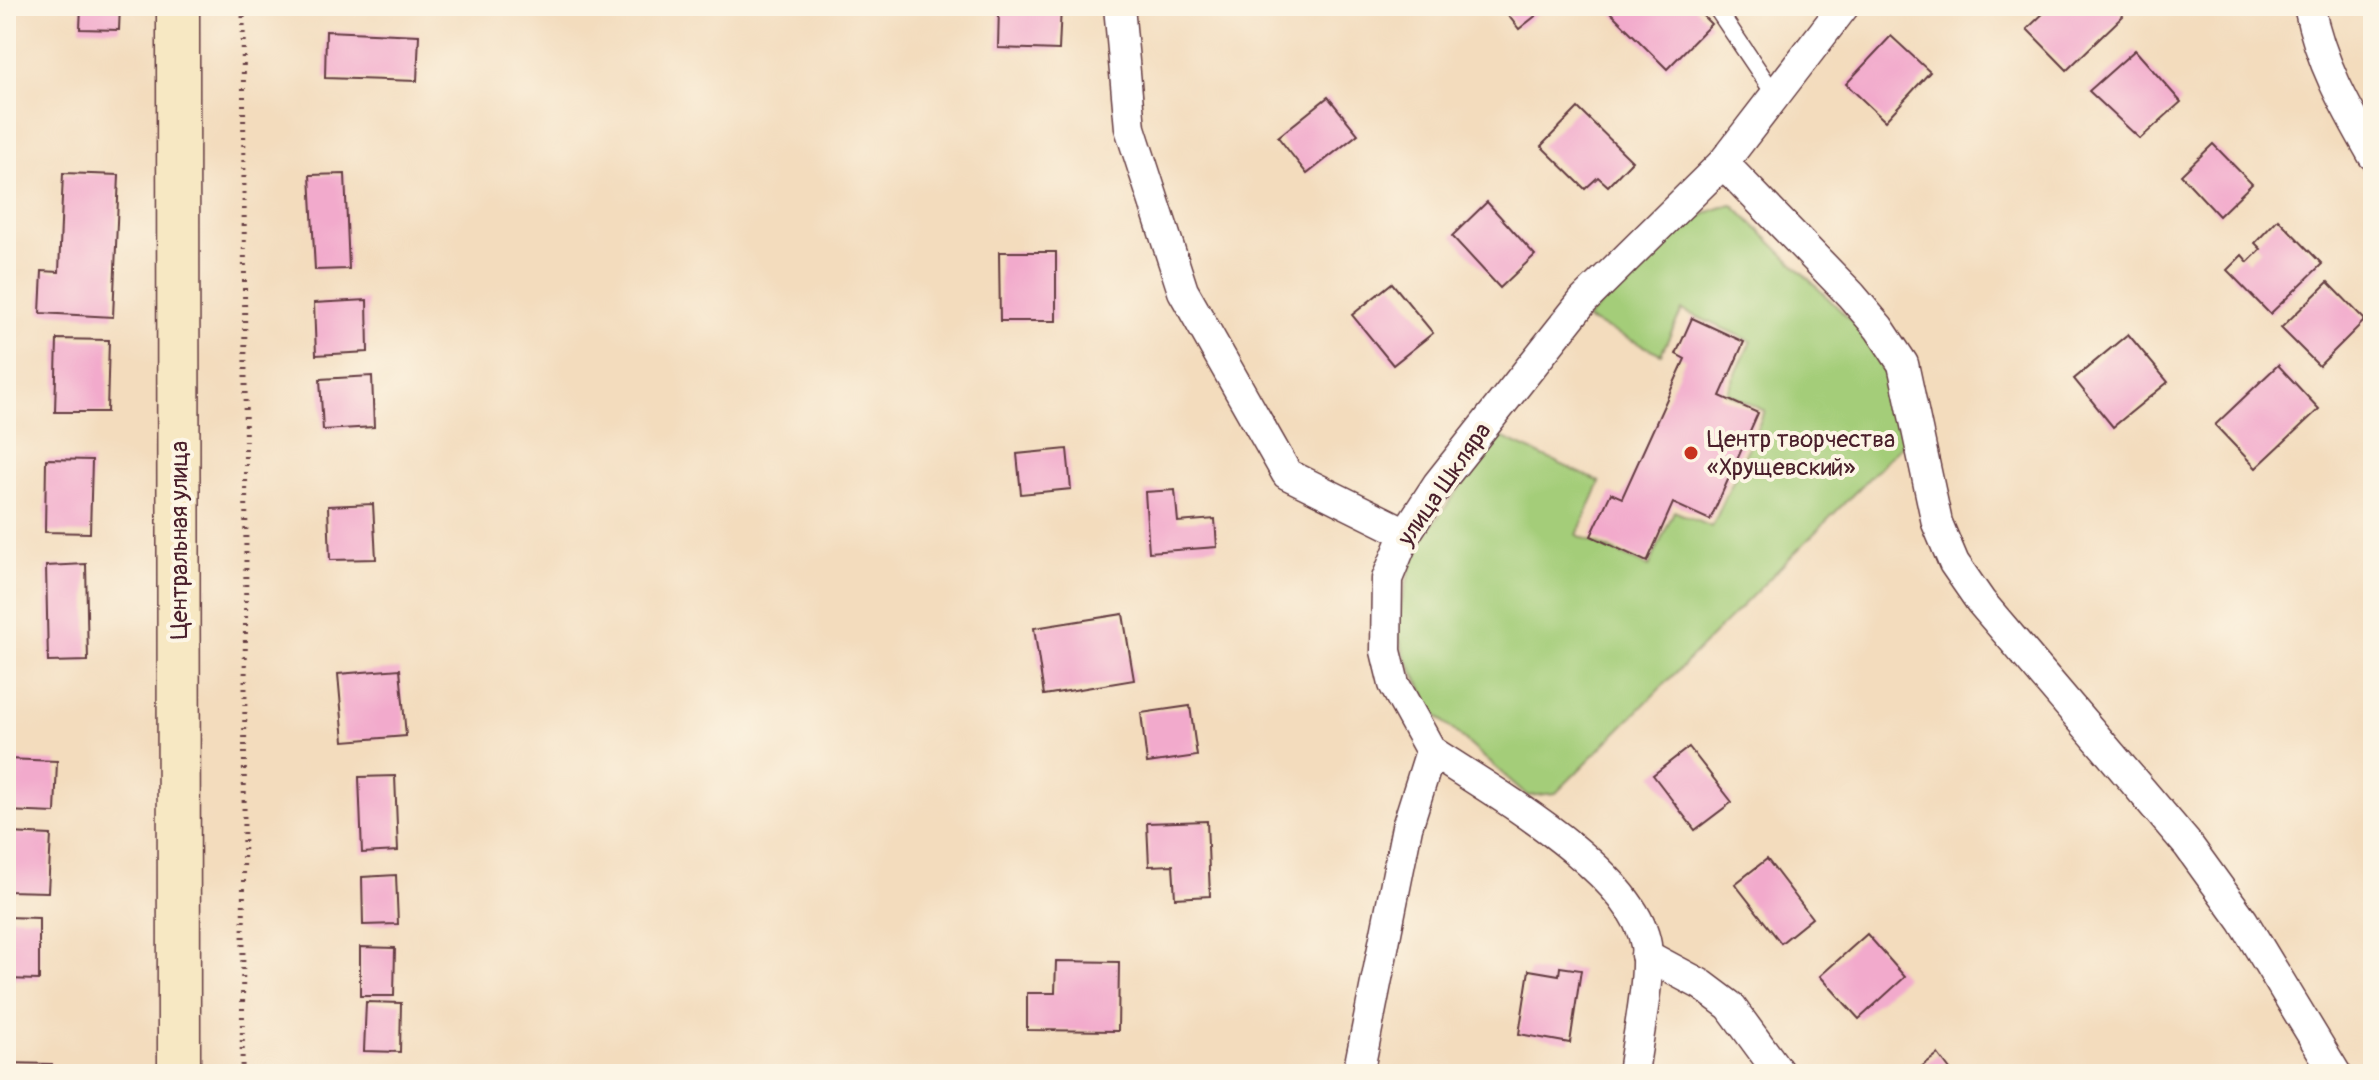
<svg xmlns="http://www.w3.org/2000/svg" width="2379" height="1080" font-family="Pangolin,sans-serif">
	<rect width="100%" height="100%" fill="#fcf5e5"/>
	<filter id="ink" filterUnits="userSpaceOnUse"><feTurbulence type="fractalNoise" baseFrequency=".0125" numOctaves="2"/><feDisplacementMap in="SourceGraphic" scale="16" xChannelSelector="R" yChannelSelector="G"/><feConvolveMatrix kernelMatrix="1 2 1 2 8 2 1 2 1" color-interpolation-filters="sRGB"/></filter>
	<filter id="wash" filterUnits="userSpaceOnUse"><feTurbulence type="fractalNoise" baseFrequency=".006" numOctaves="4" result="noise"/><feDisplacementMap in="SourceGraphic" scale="32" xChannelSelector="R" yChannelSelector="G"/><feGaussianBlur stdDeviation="1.8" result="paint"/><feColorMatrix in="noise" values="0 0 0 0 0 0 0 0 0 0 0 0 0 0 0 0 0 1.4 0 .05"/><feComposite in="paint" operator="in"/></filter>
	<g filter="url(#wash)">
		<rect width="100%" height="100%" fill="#f3dcbd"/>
		<path fill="#a4cd79" stroke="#777652" stroke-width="2" d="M1733,205L1878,347L1907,440L1556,793L1528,796L1435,714L1405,656L1398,635L1399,611L1417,545L1499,436L1600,482L1577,535L1649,567L1674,511L1712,527L1765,411L1727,393L1751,341L1682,310L1661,354L1586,319C1622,286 1686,209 1733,205Z"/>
		<g id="blocks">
			<g fill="#f2aacc">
				<path d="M81,6H120L119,30L80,29Z"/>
				<path d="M999,6H1061L1059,50L998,48Z"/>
				<path d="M1501,6H1548L1519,29Z"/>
				<path d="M1615,6H1693L1711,24L1667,69L1609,11Z"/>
				<path d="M2051,6H2113L2123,16L2067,70L2027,29Z"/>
				<path d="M326,31L419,35L417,81L325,78Z"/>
				<path d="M1891,36L1930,72L1885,121L1846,84Z"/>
				<path d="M2135,50L2181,102L2140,139L2089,91Z"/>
				<path d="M1328,97L1358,134L1307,174L1278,137Z"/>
				<path d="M1578,108L1632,161L1608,186L1598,177L1585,189L1541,146Z"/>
				<path d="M2213,144L2252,184L2219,216L2181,175Z"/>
				<path d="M63,173L119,175L113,317L40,313L42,271L59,272Z"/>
				<path d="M345,174L349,269L315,270L310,175Z"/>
				<path d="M1487,202L1535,255L1500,288L1452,236Z"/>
				<path d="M2278,219L2322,264L2270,314L2227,270L2242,255L2248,262L2261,249L2255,243Z"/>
				<path d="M999,252H1056V321H1000Z"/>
				<path d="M2328,282L2365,320L2319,366L2281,328Z"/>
				<path d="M1392,283L1433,333L1393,365L1352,315Z"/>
				<path d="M367,300L368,352L316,355L314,303Z"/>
				<path d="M1692,318L1744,342L1720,396L1758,413L1710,520L1673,503L1647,562L1591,536L1611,493L1622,498L1685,359L1676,354Z"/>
				<path d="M2128,334L2168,382L2113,427L2074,379Z"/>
				<path d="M57,339L109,340L107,412H55Z"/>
				<path d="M2278,365L2319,409L2256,468L2215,425Z"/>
				<path d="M372,376L374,427L323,430L320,379Z"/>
				<path d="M1067,449L1071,489L1021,494L1017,454Z"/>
				<path d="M46,459L92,460L90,533L45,532Z"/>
				<path d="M1175,490L1178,522L1215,519L1217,547L1149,552L1145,492Z"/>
				<path d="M373,504L376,559L330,560L328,506Z"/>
				<path d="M86,564L88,661L48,662L46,566Z"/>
				<path d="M1123,614L1134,680L1044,695L1034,628Z"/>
				<path d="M400,669L406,736L344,741L338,674Z"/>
				<path d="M1190,706L1197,756L1147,763L1141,713Z"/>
				<path d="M1689,747L1732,802L1695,830L1653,775Z"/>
				<path d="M6,759L57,761L55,813L6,811Z"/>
				<path d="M395,776L398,851L362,853L359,777Z"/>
				<path d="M1207,821L1210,896L1175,898L1173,865L1149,866L1147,823Z"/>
				<path d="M10,833L51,835L48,892L7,891Z"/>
				<path d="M1767,859L1812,918L1781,943L1735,884Z"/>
				<path d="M396,875L398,924L363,925L362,877Z"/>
				<path d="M6,917L39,918V980L6,979Z"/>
				<path d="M1867,934L1905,977L1859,1019L1820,976Z"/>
				<path d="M360,947L395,948L394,996H360Z"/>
				<path d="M1056,961L1119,962L1118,1031L1027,1030V993H1055Z"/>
				<path d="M1560,967L1581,970L1570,1043L1519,1034L1529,970L1559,975Z"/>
				<path d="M366,1002L401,1003L400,1052L364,1051Z"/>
				<path d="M1938,1054L1953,1074H1912Z"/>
				<path d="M6,1063L52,1064L51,1074H6Z"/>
				<path d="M360,1066L410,1067V1074H360Z"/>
			</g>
		</g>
	</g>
	<g filter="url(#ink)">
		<use href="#blocks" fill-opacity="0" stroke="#633b41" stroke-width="2"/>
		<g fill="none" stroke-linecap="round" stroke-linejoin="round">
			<defs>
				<path id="service" d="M1715,6L1775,95"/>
				<g id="minor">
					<path d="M1119,6L1130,128L1183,291L1287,474L1406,533"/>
					<path d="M2309,6C2320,62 2345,106 2373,155"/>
					<path d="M1723,163L1851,295L1879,328L1903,364L1937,523L1954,563L1981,602L2188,845L2243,921L2336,1074"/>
					<path d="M1431,751C1490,790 1634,871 1646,945C1651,978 1637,1039 1633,1074"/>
					<path d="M1646,955L1702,985L1730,1006L1780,1074"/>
					<path d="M1358,1074L1407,827L1431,751L1394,684L1386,651L1387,579L1406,533L1438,484L1583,301L1723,163L1844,6"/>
				</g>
				<path id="secondary" d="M178,6L179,1074"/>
			</defs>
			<use href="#service" stroke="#633b41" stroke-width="19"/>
			<use href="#minor" stroke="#633b41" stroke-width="33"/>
			<use href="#secondary" stroke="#633b41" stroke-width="45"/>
			<path stroke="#633b41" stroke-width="5" stroke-dasharray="2 6" stroke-linecap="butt" d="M242,1074L246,558L243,6"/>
			<use href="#service" stroke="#fff" stroke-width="16"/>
			<use href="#minor" stroke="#fff" stroke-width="30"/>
			<use href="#secondary" stroke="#f7e8c3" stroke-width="42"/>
		</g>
	</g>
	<circle fill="#c8321e" stroke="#fcf5e5" stroke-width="3" cx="1691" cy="453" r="8"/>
	<g text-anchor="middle" stroke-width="8" stroke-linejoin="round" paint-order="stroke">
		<g font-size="24" fill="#4a1f2b" stroke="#fcf5e5" text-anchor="start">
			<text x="1707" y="447">Центр творчества<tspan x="1707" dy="28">«Хрущевский»</tspan></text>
		</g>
		<g font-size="24" fill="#4a1f2b" stroke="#fcf5e5">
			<text transform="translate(1444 484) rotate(-55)" y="8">улица Шкляра</text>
			<text transform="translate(179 540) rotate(-90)" y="8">Центральная улица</text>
		</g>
	</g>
	<rect width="2379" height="1080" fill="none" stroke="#fcf5e5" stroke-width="32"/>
</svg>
